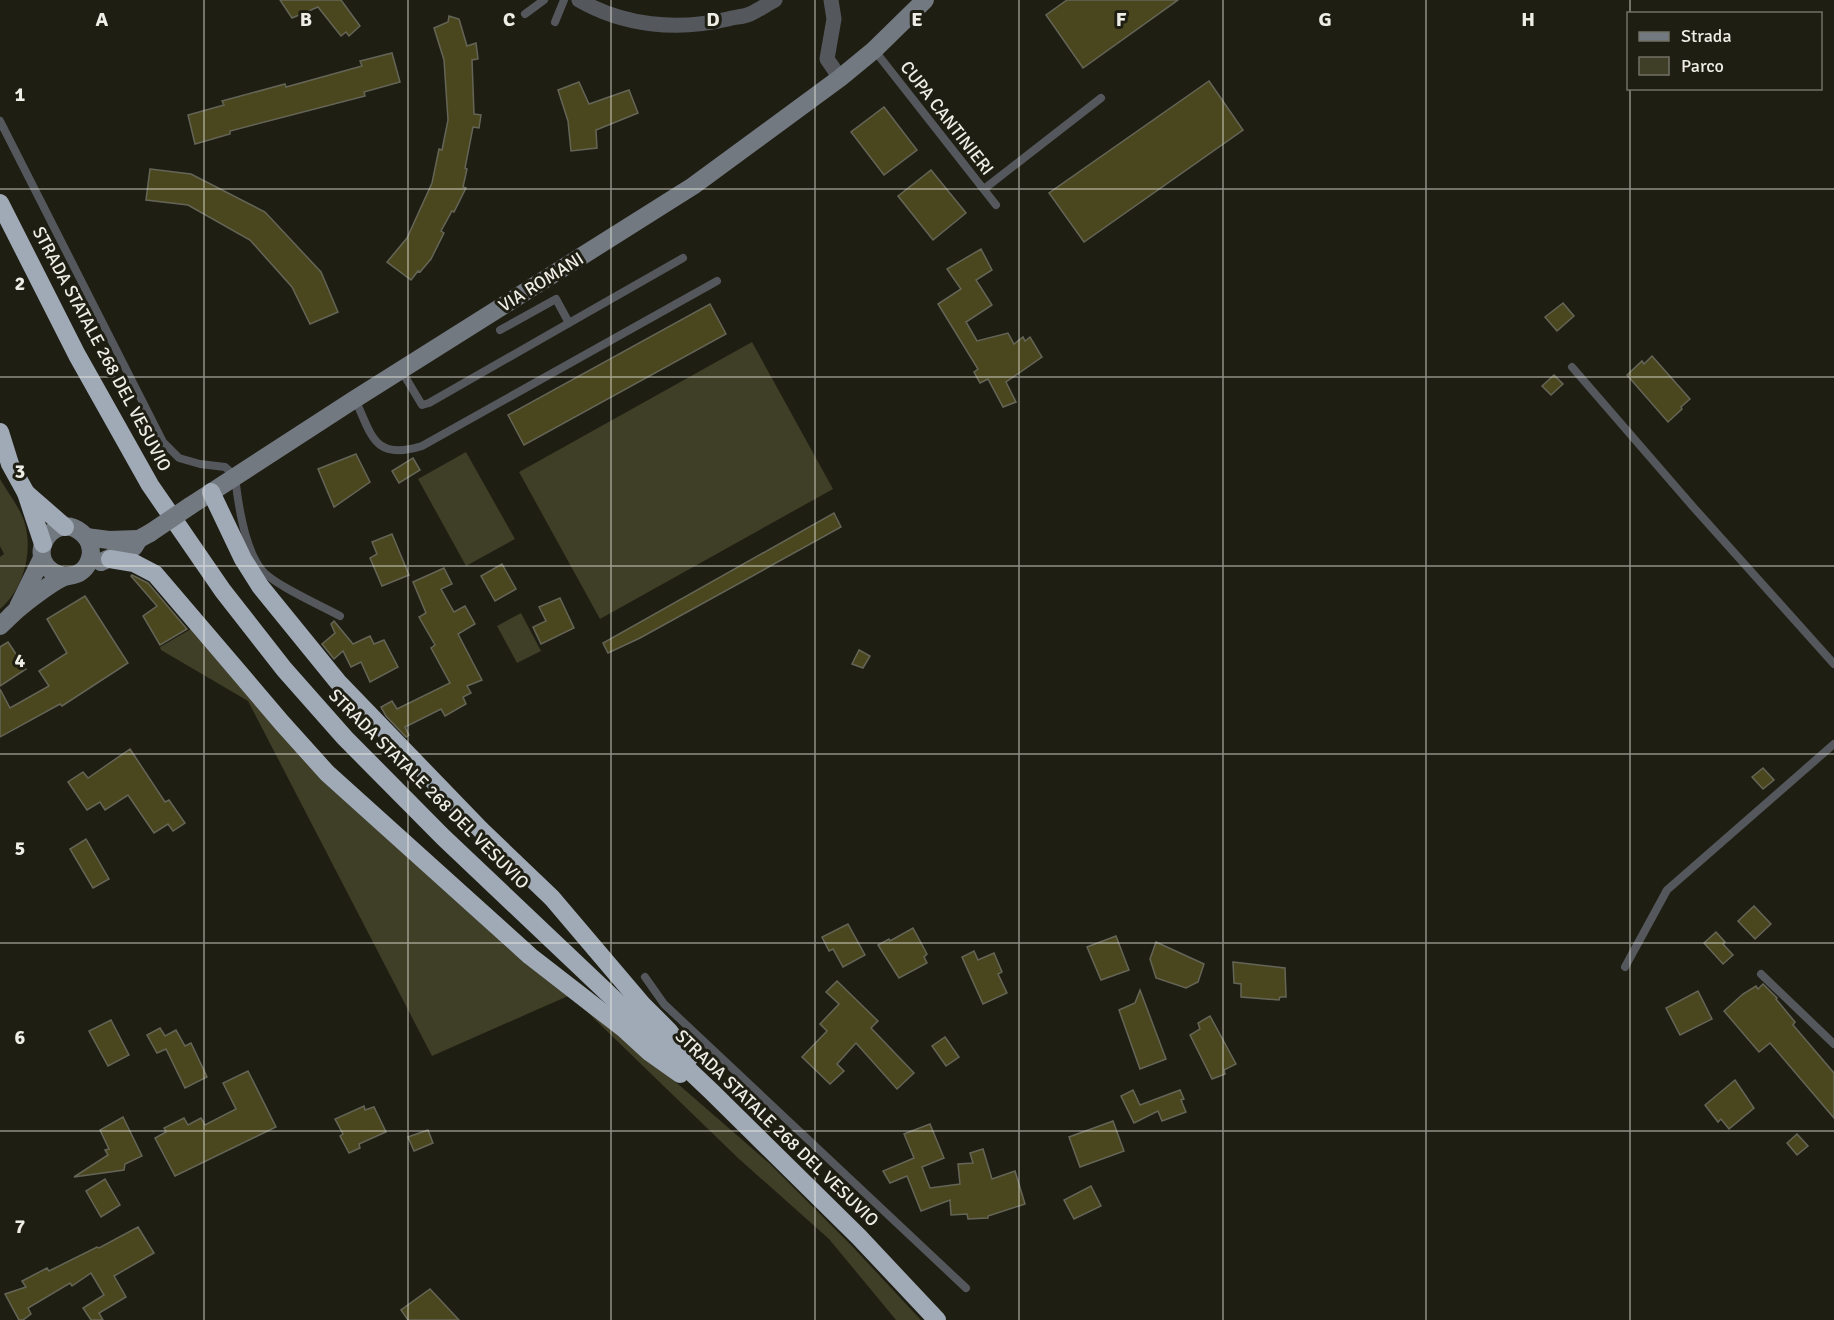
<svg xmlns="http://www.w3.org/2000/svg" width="1834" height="1320" font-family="Signika,sans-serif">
	<rect width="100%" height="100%" fill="#1f1e13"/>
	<g fill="#3f3e27">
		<path d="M752,342L833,489L600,619L519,472Z"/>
		<path d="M466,452L515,539L466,566L418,479Z"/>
		<path d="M0,479C8,493 21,509 25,524C33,553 23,590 0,609V557L4,554L0,546Z"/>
		<path d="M521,613L541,651L517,663L497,626Z"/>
		<path d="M191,629L568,996L432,1056L248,701L161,650L160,647Z"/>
		<path d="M586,1004L769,1163L852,1246L921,1320H896L829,1239L738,1158L580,1005Z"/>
	</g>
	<g fill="#4a471f" stroke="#656557" stroke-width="1.5">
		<path d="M280,0H341L360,26L349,36L346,32L341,36L318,7L292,18Z"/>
		<path d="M1067,0H1178L1083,68L1046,15Z"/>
		<path d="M449,16L459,19L467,46L476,43L478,59L472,60L474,114L481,115L479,128L473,127L465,168L467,169L463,187L466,188L454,212L452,211L441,231L444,233L431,259L420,272L418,271L411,280L387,262L407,238L432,183L439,149L442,150L448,120L444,60L434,28L448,22Z"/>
		<path d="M392,53L400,82L364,92L365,96L230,131V134L195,144L188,115L224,105L222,101L285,84L286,87L362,66L360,61Z"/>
		<path d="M1209,81L1243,130L1084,242L1049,193Z"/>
		<path d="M579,82L589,104L629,90L638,113L596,130L597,148L571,151L568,121L558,90Z"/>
		<path d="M884,107L917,150L884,175L851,132Z"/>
		<path d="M150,169L191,174L265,212L321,272L338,312L310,324L292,287L250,240L188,205L146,200Z"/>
		<path d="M931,170L966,213L933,240L898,196Z"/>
		<path d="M981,249L992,270L976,280L992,305L966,322L977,341L1008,333L1014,344L1023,337L1025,341L1030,337L1042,357L1006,382L1016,402L1003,407L988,379L980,383L974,372L978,369L938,304L961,289L947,269Z"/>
		<path d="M1563,303L1574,316L1557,331L1545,317Z"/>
		<path d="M710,304L726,334L524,445L508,415Z"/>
		<path d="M1652,356L1690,399L1681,407L1682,409L1668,422L1627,375L1642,361L1644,364Z"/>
		<path d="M1554,375L1563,384L1551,395L1542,386Z"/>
		<path d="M356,454L370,482L334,507L318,469Z"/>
		<path d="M413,458L420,470L399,483L392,471Z"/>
		<path d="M834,513L841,527L640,638L608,653L603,643Z"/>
		<path d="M392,534L409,575L382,586L370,558L377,554L372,542Z"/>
		<path d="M502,564L516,589L495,601L481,576Z"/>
		<path d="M444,568L452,584L441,589L454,612L465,606L475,624L458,634L482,680L467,686L471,693L463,697L466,704L445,716L441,709L405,727L409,735L406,737L386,716L381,707L392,701L397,709L450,683L431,648L435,645L419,617L426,613L413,582Z"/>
		<path d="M132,575L148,583L187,629L160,645L143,616L157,606L131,576Z"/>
		<path d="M85,596L128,663L62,706L60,704L0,737V689L10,708L49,686L39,671L67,653L47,619Z"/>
		<path d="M560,598L574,628L541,644L533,627L546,621L539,607Z"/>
		<path d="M334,621L353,644L370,636L374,644L384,640L398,667L370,682L361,662L351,667L343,651L334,659L322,644L335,633L331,624Z"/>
		<path d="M8,642L26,669L0,686V647Z"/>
		<path d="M859,650L870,656L863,668L852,664Z"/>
		<path d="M130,749L165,802L169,800L185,823L173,831L168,824L154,833L128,795L105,810L100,802L87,810L68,782L83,772L88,778Z"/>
		<path d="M1763,768L1774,780L1763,789L1752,777Z"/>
		<path d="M86,839L109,879L93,888L70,849Z"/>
		<path d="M1754,906L1771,924L1755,939L1738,921Z"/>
		<path d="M848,924L865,955L843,967L833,949L829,951L822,937Z"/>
		<path d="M913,928L927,954L924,957L927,963L899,978L878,945L889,939L890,941Z"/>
		<path d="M1716,932L1725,942L1723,944L1733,955L1723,964L1704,943Z"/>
		<path d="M1116,936L1129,970L1101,980L1087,947Z"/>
		<path d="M1156,942L1204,964L1198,982L1186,988L1156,978L1150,959Z"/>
		<path d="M974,951L978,960L994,953L1002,972L998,974L1007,993L983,1004L962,957Z"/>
		<path d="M1233,962L1285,968L1286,997H1280L1279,1000L1241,997V984L1234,983Z"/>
		<path d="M837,981L878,1021L871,1028L914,1073L897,1089L856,1043L837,1064L844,1071L830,1084L802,1057L827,1031L820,1024L839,1004L826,992Z"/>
		<path d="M1763,984L1777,998L1776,999L1795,1022L1793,1025L1834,1073V1118L1770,1043L1759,1052L1724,1011L1743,994L1756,986L1758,989Z"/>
		<path d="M1140,990L1166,1059L1140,1069L1119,1010L1135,1003Z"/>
		<path d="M1698,991L1712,1019L1680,1035L1666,1008Z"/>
		<path d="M1210,1016L1236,1064L1224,1070L1225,1074L1212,1079L1190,1035L1200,1029L1198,1023Z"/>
		<path d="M111,1020L129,1055L108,1066L89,1031Z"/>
		<path d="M160,1028L165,1036L176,1030L185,1046L191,1043L207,1077L185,1088L166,1049L157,1053L147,1035Z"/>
		<path d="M945,1037L959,1057L946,1066L932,1046Z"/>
		<path d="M248,1071L276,1127L175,1176L155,1138L166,1132L164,1128L184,1118L188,1125L201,1118L205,1125L236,1109L223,1083Z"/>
		<path d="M1735,1080L1754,1108L1729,1129L1721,1119L1718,1122L1705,1105Z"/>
		<path d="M1133,1090L1140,1105L1180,1090L1184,1099L1181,1100L1186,1112L1162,1121L1158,1111L1134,1123L1121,1096Z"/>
		<path d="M364,1106L365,1110L374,1107L386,1132L359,1144L360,1148L349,1153L340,1136L343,1134L335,1119Z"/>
		<path d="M123,1117L142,1156L125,1164L124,1170L74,1177L108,1155L105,1150L109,1149L100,1130Z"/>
		<path d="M1113,1121L1124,1151L1080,1167L1069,1137Z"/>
		<path d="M930,1124L944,1158L922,1167L930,1188L960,1184L958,1164L973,1163L970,1153L983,1149L992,1179L1015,1171L1025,1204L988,1216V1218L968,1219L967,1214L951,1215L950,1200L921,1211L907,1176L890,1183L883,1171L914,1158L904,1134Z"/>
		<path d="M428,1130L433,1143L414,1151L408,1137Z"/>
		<path d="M1797,1134L1808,1146L1797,1155L1787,1143Z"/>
		<path d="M105,1179L120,1205L101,1217L86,1191Z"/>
		<path d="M1091,1186L1101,1206L1074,1219L1064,1200Z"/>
		<path d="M138,1227L154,1253L114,1276L126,1297L99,1313L103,1320H91L83,1308L104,1295L91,1273L72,1286L70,1283L28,1308L31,1314L23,1320H19L5,1294L26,1287L22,1281L47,1268L49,1271L97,1247L99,1248Z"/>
		<path d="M430,1289L459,1320H408L401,1310Z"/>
	</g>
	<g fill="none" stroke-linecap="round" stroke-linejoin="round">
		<g stroke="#54585d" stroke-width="8">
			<path d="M525,14L544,0"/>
			<path d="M555,22L564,0"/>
			<path d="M875,51L996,205"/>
			<path d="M0,121L163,442L179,458L200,464L225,467L235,476C238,504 244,547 261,569C272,584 322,606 340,616"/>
			<path d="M984,189L1101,98"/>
			<path d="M569,323L683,258"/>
			<path d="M1572,367L1695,509L1834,664"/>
			<path d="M401,370L422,405L429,403L569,323L556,299L500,330"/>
			<path d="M355,399C372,436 374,461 422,446L717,281"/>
			<path d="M1625,967L1667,890L1834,744"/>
			<path d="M1761,974L1834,1044"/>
			<path d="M645,977L664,1004L966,1288"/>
		</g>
		<g stroke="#54585d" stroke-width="15">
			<path d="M579,0C624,26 677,31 728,19C735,17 743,17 750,14C759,10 767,4 775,0"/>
			<path d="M831,0L834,19L827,59L840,78"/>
		</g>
		<g stroke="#737981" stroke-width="18">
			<path d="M190,506L355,399L693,186L840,78L874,50L925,0"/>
			<path d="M86,537L109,540L139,539"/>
			<path d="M101,562L134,547L139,539L150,533"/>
			<path d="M18,607L42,558"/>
			<path d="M0,626C6,621 11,615 17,610C26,602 51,583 62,578C67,575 74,576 79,573C86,569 90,561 91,553C91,546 88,538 82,533C51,507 19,566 64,576"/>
		</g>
		<g stroke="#a0aab6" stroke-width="18">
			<path d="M0,203L77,355L150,485L223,591L284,669L345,738L443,837L712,1092L859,1237L937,1320"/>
			<path d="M0,432L10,464L26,493L43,544"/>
			<path d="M211,492L243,559L260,586L338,682L481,830L552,898L642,1004L669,1031L689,1058"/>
			<path d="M26,493L65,527"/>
			<path d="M110,559L134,563L155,574L282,723L327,773L530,956L624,1029L649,1052L680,1074"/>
		</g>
		<path stroke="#737981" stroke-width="18" d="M150,533L190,506"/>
	</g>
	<path fill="none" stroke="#eeede6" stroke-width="1.5" stroke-opacity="0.55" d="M204,0V1320M408,0V1320M611,0V1320M815,0V1320M1019,0V1320M1223,0V1320M1426,0V1320M1630,0V14M1630,88V1320M0,189H1834M0,377H1834M0,566H1834M0,754H1834M0,943H1834M0,1131H1834"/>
	<g text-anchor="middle" stroke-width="6" stroke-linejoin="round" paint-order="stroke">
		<g font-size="18" fill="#eeede6" stroke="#1f1e13">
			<text transform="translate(947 118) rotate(52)" y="6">CUPA CANTINIERI</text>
			<text transform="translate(541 282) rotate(-32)" y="6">VIA ROMANI</text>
			<text transform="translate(102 349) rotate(62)" y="6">STRADA STATALE 268 DEL VESUVIO</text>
			<text transform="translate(429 789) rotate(45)" y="6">STRADA STATALE 268 DEL VESUVIO</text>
			<text transform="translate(777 1128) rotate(44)" y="6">STRADA STATALE 268 DEL VESUVIO</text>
		</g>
	</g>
	<g font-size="20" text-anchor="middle" font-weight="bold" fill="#eeede6" stroke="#1f1e13" stroke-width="6" stroke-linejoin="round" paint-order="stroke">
		<text x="102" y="26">A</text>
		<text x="306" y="26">B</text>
		<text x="509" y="26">C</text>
		<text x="713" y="26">D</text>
		<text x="917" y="26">E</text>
		<text x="1121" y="26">F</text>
		<text x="1325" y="26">G</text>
		<text x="1528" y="26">H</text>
		<text x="20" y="101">1</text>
		<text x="20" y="290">2</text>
		<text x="20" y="478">3</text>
		<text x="20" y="667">4</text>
		<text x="20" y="855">5</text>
		<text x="20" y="1044">6</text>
		<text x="20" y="1233">7</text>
	</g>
	<rect x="1627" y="12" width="195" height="78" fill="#1f1e13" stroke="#727167" stroke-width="1.5"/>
	<rect x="1639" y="32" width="30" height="9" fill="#737981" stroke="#727167" stroke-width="1.5"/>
	<text x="1681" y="42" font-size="18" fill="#eeede6">Strada</text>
	<rect x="1639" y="57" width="30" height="18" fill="#3f3e27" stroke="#727167" stroke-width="1.5"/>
	<text x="1681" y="72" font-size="18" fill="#eeede6">Parco</text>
</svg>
